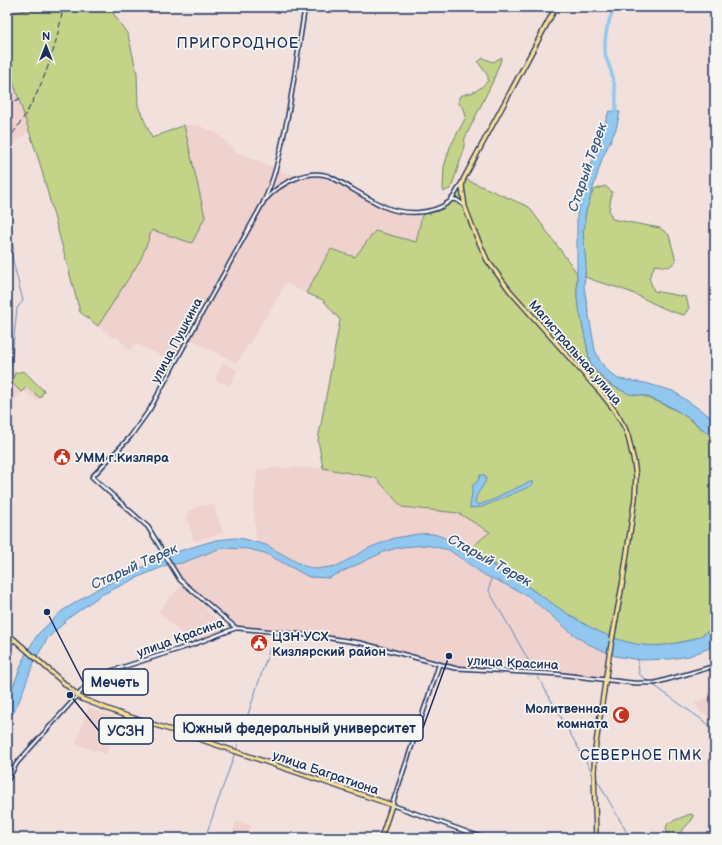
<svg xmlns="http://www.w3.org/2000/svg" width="722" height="845" font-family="'Balsamiq Sans',sans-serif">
	<rect width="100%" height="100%" fill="#f2e0dc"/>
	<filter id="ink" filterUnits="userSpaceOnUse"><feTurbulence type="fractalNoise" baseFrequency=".025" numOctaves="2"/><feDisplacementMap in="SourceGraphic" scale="8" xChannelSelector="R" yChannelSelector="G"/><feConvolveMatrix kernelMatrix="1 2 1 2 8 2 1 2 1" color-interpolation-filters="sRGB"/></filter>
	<g filter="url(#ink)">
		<g fill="#efd1cd">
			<path d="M7,52L32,130L7,149Z"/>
			<path d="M184,125H197L216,133L238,153L283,172L301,177L313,175L333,179L355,189L389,210L422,215L415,242L375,231L354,257L331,248L306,293L285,283L277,299L237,363L192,340L171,360L136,344V343L130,350L116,336L113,338L97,324L150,228L201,216Z"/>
			<path d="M223,363L237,370L230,386L215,380Z"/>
			<path d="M7,371L24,372L45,391L37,401L24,391L9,406L7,404Z"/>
			<path d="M308,467L323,468L377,479L402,507L458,513L490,532L467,551L448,540L433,533L418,534L393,539L371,546L337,566L316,569L304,565L266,545L256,542L254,509L257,469Z"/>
			<path d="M213,504L223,533L194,541L187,518L188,511L200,506Z"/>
			<path d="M417,545H427L449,551L487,577L513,589L539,606L582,641L610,655L606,680L579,678L551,673L451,668L363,643L237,628L181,578L175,564L182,563L221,548L249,550L265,553L309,577L329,579L386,551L400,547Z"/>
			<path d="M182,585L224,627L216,636L192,643L158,611Z"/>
			<path d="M715,695V721L700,711L694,702Z"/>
			<path d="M88,708L117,718L106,754L76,744Z"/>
			<path d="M236,821L251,826L246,838H231Z"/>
		</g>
		<g fill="#c3d387" stroke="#6f8172">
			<path d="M40,7H109L128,35L137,73L138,106L152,138L184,125L205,217L192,243L152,230L141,259L98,326L80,312L40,164L7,63V14Z"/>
			<path d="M502,57L493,81L465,138L463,153L451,188L444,192L443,189L444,167L450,147L466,117L464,109L459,104V97C464,94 465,94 471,93C477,91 483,86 488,81V76L478,62L483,58L493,62Z"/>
			<path d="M465,179L529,207L577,273V297L591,367L608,384L630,394L643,396L659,402L681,413L715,439V625C704,636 696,639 681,642C670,645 658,647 647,646C595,643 547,598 505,571C493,564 480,558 467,551L490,532L458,513L402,507L376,478L323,468L318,440L340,320L323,300L306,293L331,249L355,257L375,231L416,242L422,215L434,211L453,201Z"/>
			<path d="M605,186L612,192L609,210L612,219L660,228L669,235L676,261L669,267L655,265L649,278L654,291L686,297L689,308L684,315C665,311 648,300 630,292C615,286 599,283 585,277C586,262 584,248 583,233C583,220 588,200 594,190Z"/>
			<path d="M24,371L44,391L40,398L27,387L21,392L12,383L15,373Z"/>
			<path d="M690,814L693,815L692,820L675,838H665L668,833L666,828L668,823Z"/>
		</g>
		<g fill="#92c8f0" stroke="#628bb6">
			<path d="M609,111L620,112L616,129L602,159L585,215V226L583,231L586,264L584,287L595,350L600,361L608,371L618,379L645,383L673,391L715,420V439L690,419L671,407L646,396L629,394L611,385L591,366L577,299V215L582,193Z"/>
			<path d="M480,475H485L486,479C484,488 475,493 475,503L479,505L495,499L503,494L530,482H534L531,486L482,507L470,508L473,485L478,481Z"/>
			<path d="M418,534C422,534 428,533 433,534C445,536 457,546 468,552C490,563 511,575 531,589C574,618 622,656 677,643C693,640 702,637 715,626V646L689,656L670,659L640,660L615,656L586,643L572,633L528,596L496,580L486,576L449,550L426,545L401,547L386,551L329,578L309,577L265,553L248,549L221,548L182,563L167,565L141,576L101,595L70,617L47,639L34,662L19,701L14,712L7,721V702L26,653L38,634L62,611L78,601L97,589L155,561L176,552L216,540L236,538L244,539L266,545L304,566L316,569L337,566L371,547L395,538Z"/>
		</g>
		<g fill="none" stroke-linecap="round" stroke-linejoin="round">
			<g stroke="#628bb6" stroke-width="1">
				<path d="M7,225L14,250L11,253L23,301L17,308L11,366L7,384"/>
				<path d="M491,579L489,591L592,772"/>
				<path d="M638,659L639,674L649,682"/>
				<path d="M652,684L715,729"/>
				<path d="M236,750L270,648"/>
				<path d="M596,778L630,838"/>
				<path d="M205,838L235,753"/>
			</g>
			<path stroke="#92c8f0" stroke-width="3.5" d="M615,7C608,20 604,37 605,53C606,59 609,65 611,71C615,85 618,100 615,115"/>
			<defs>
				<g id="minor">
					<path d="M266,199C280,183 307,169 329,176C333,178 338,181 342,183C356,191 370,200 385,207C404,215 432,215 449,202C455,197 458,188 462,182"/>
					<path d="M451,199L457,200L464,205"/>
					<path d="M236,628L180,580L148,527L92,477L130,437L150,409L202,313L263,203C276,176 281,148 287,120C294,82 299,45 305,7"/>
					<path d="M7,645L15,640"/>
					<path d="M439,665L392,805L484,838"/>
					<path d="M7,781L17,763L95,676L192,645L236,628L316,636L361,643L454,668L556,674L634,683H655L715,666"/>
				</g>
				<g id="major">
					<path d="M556,7L463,180L462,187L465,207L475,233L487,260L510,291L601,393L615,411L625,428L628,436L634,462L636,476L635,498L623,580L609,656L595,750L594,773L596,838"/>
					<path d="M7,633L82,699L121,714L199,739L392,805L381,838"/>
				</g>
			</defs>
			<use href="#minor" stroke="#1b2f5e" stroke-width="5.5"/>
			<use href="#major" stroke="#1b2f5e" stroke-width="6"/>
			<use href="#minor" stroke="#f6f6f2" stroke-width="2.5"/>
			<use href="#major" stroke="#f9df96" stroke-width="3.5"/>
			<g stroke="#1b2f5e" stroke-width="1" stroke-dasharray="6 3" stroke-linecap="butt">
				<path d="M7,105L21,98"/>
				<path d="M7,141C37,104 56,54 63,7"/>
			</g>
		</g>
	</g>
	<defs>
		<symbol id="civic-disc" viewBox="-11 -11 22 22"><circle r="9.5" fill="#c8321e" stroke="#f6f6f2"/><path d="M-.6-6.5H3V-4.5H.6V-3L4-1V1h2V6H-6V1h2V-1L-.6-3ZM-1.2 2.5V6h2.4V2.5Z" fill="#fff"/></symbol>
		<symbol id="mosque-disc" viewBox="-11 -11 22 22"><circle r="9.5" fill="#c8321e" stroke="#f6f6f2"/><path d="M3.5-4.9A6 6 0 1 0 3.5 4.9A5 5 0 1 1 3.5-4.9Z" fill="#fff"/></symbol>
	</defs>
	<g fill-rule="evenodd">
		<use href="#civic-disc" x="52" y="447" width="20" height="20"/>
		<use href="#civic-disc" x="249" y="633" width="20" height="20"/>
		<use href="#mosque-disc" x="611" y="705" width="20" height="20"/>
	</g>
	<g text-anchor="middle" stroke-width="3.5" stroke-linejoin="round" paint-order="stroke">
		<g font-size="13" fill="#1b2f5e" stroke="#f6f6f2">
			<text transform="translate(176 340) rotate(-62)" y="5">улица Пушкина</text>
			<text transform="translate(576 352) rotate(49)" y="5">Магистральная улица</text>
			<text transform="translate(180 637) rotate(-20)" y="5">улица Красина</text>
			<text transform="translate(513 662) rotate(3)" y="5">улица Красина</text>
			<text transform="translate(326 772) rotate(19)" y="5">улица Багратиона</text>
		</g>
		<g font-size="13" font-weight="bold" fill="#1b2f5e" stroke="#f6f6f2" text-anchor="start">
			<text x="75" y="462">УММ г.Кизляра</text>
			<text x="272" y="641">ЦЗН УСХ<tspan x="272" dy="15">Кизлярский район</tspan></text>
			<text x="608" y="713" text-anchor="end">Молитвенная<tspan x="608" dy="15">комната</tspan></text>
		</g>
		<g font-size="14" font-style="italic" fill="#395582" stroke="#f6f6f2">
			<text transform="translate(587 167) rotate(-71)" y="5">Старый Терек</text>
			<text transform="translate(490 560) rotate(29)" y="5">Старый Терек</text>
			<text transform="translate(134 566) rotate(-24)" y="5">Старый Терек</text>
		</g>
		<g font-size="14" letter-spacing="1" fill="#1b2f5e" stroke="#f6f6f2">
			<text x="641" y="760">СЕВЕРНОЕ ПМК</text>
		</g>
		<g font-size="15" letter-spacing="1" fill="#1b2f5e" stroke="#f6f6f2">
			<text x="238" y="48">ПРИГОРОДНОЕ</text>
		</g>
	</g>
	<path fill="none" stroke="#1b2f5e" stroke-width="1.5" d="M47 612L83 682M449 656L423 728M70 695L99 731"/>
	<g fill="#1b2f5e" stroke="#f6f6f2" stroke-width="1.5">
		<circle cx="47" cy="612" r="4"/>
		<circle cx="449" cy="656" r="4"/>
		<circle cx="70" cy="695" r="4"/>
	</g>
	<g fill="#f6f6f2" stroke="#1b2f5e" stroke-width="1.5">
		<rect x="83" y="669" width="65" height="26" rx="4"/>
		<rect x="174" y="715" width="249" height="26" rx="4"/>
		<rect x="99" y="718" width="54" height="26" rx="4"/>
	</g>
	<g font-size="14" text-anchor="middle" font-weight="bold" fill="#1b2f5e">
		<text x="115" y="687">Мечеть</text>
		<text x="299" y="733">Южный федеральный университет</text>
		<text x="126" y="736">УСЗН</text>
	</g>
	<rect width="722" height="845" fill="none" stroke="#f6f6f2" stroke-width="24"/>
	<rect x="12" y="12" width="698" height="821" fill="none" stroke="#1b2f5e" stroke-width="1.5" filter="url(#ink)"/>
	<g transform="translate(46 46)" stroke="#f6f6f2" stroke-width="3" paint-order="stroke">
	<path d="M0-3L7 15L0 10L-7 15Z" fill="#1b2f5e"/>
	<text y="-6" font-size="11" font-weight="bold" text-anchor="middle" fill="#1b2f5e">N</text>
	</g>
</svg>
